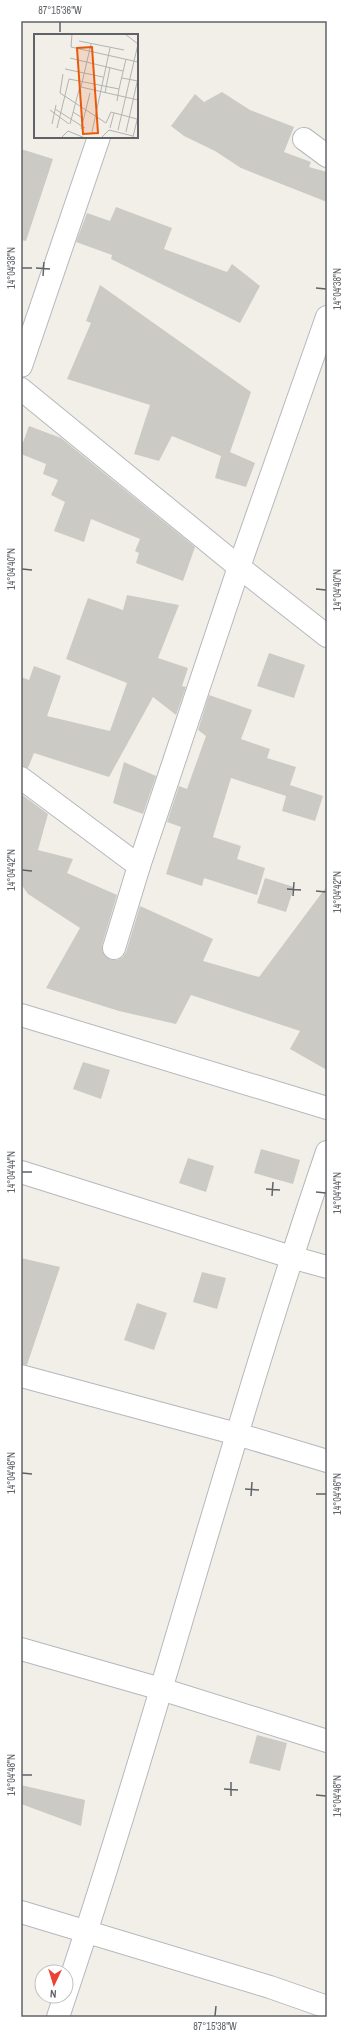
<svg xmlns="http://www.w3.org/2000/svg" width="348" height="2038" font-family="'Archivo Narrow',sans-serif">
	<rect width="100%" height="100%" fill="#f1efe8"/>
	<g fill="#cccac5">
		<path d="M222,92L250,110L294,127L284,152L311,162L309,167L327,172V202L241,168L215,151L184,136L171,126L195,94L204,102Z"/>
		<path d="M21,149L53,159L26,241L21,240Z"/>
		<path d="M116,207L172,228L164,249L227,272L232,264L260,286L240,323L111,259L112,255L76,242L87,213L110,221Z"/>
		<path d="M100,285L251,392L230,452L255,463L246,487L215,478L221,456L172,436L159,461L134,454L150,405L67,379L91,323L86,321Z"/>
		<path d="M29,426L61,438L195,547L183,581L136,563L139,553L135,551L140,539L91,519L84,542L54,531L65,502L51,495L58,480L43,474L46,464L21,454V448Z"/>
		<path d="M127,595L179,605L158,658L188,668L182,686L186,687L176,715L153,697L109,777L34,753L28,768L21,766V677L29,680L34,666L61,676L47,716L110,731L127,683L66,659L88,598L123,610Z"/>
		<path d="M269,653L305,665L294,698L257,686Z"/>
		<path d="M209,695L252,710L241,739L270,749L267,758L296,767L290,785L323,796L315,821L282,811L286,796L231,778L213,837L241,846L237,859L265,868L257,895L204,878L202,886L166,874L181,827L167,822L179,786L187,789L206,736L198,730Z"/>
		<path d="M124,762L156,776L143,814L113,803Z"/>
		<path d="M21,794L48,814L38,850L73,859L67,873L117,895L102,945V950L105,956L111,960H117L123,957L126,952L140,906L213,939L203,961L259,977L327,886V1070L290,1049L300,1031L191,995L176,1024L119,1011L46,988L80,928L28,894L21,884Z"/>
		<path d="M265,878L294,887L286,912L257,903Z"/>
		<path d="M83,1062L110,1070L101,1099L73,1089Z"/>
		<path d="M261,1149L300,1160L293,1184L254,1173Z"/>
		<path d="M188,1158L214,1166L206,1192L179,1183Z"/>
		<path d="M21,1258L60,1267L27,1365L21,1364Z"/>
		<path d="M202,1272L226,1278L217,1309L193,1302Z"/>
		<path d="M137,1303L167,1313L154,1350L124,1340Z"/>
		<path d="M257,1735L287,1743L280,1771L249,1763Z"/>
		<path d="M21,1785L85,1800L81,1826L21,1804Z"/>
	</g>
	<g fill="none" stroke-linecap="round" stroke-linejoin="round">
		<defs>
			<g id="minor">
				<path d="M304,139L327,156"/>
				<path d="M21,366L99,137"/>
				<path d="M21,389L239,567L327,636"/>
				<path d="M21,778L139,866"/>
				<path d="M114,948L139,866L239,567L327,317"/>
				<path d="M21,1015L327,1108"/>
				<path d="M21,1172L291,1257L327,1267"/>
				<path d="M21,1376L237,1434L327,1461"/>
				<path d="M21,1649L161,1689L327,1741"/>
				<path d="M21,1912L270,1987L327,2007"/>
				<path d="M66,1993C159,1715 232,1430 327,1152"/>
				<path d="M58,2017L65,1996"/>
			</g>
		</defs>
		<use href="#minor" stroke="#b5b8bc" stroke-width="24"/>
		<use href="#minor" stroke="#fff" stroke-width="22"/>
	</g>
	<path fill="none" stroke="#5f6368" stroke-width="1.5" d="M60,32V22M22,268H32M36,268L50,269M43,276L44,262M316,288L326,289M22,569L32,570M316,589L326,590M22,870L32,871M287,889L301,890M316,891L326,892M293,896L294,882M22,1172H32M266,1189L280,1190M316,1192L326,1193M272,1196L273,1182M22,1473L32,1474M245,1489L259,1490M316,1494H326M251,1496L252,1482M22,1775H32M224,1789L238,1790M316,1795L326,1796M231,1796V1782M215,2016L216,2006"/>
	<g transform="translate(34 34)">
		<rect width="104" height="104" fill="#f1efe8"/>
		<path fill="none" stroke="#b3b3b1" stroke-width="1" d="M38,0L37,13L104,28M91,0L104,10M45,7L90,16M57,10L47,53L104,66M36,24L89,37M31,35L69,43M29,40L26,59L72,89L77,78L103,85M88,44L104,47M85,55L92,25M71,59L76,33M21,75L51,94M16,76L35,90M39,78L50,85M18,90L22,71M36,90L46,52M23,94L35,45L85,55L83,67M76,94L80,79M47,95L56,59M84,96L104,10M58,98L76,14M92,98L104,44M99,103L104,82M27,104L34,97L51,104M67,104L75,96L99,102"/>
		<path fill="#e8590c" fill-opacity="0.15" stroke="#e8590c" stroke-width="2" d="M58,13L64,99L49,100L43,14Z"/>
		<rect width="104" height="104" fill="none" stroke="#5f6368" stroke-width="2"/>
	</g>
	<rect width="348" height="2038" fill="none" stroke="#ffffff" stroke-width="44"/>
	<g transform="translate(54 1984) rotate(184)"><circle r="19" fill="#ffffff" stroke="#bfc1c3"/>
	<path d="M0-3L7 15L0 10L-7 15Z" fill="#ea4335"/>
	<text y="-6" font-size="11" font-weight="bold" text-anchor="middle" fill="#5f6368">N</text>
	</g>
	<rect x="22" y="22" width="304" height="1994" fill="none" stroke="#5f6368" stroke-width="1.5"/>
	<g font-size="10" text-anchor="middle" fill="#5f6368">
		<text x="60" y="14">87°15'36"W</text>
		<text transform="translate(11 268) rotate(-90)" y="4">14°04'38"N</text>
		<text transform="translate(337 289) rotate(-90)" y="4">14°04'38"N</text>
		<text transform="translate(11 569) rotate(-90)" y="4">14°04'40"N</text>
		<text transform="translate(337 590) rotate(-90)" y="4">14°04'40"N</text>
		<text transform="translate(11 870) rotate(-90)" y="4">14°04'42"N</text>
		<text transform="translate(337 892) rotate(-90)" y="4">14°04'42"N</text>
		<text transform="translate(11 1172) rotate(-90)" y="4">14°04'44"N</text>
		<text transform="translate(337 1193) rotate(-90)" y="4">14°04'44"N</text>
		<text transform="translate(11 1473) rotate(-90)" y="4">14°04'46"N</text>
		<text transform="translate(337 1494) rotate(-90)" y="4">14°04'46"N</text>
		<text transform="translate(11 1775) rotate(-90)" y="4">14°04'48"N</text>
		<text transform="translate(337 1796) rotate(-90)" y="4">14°04'48"N</text>
		<text x="215" y="2030">87°15'38"W</text>
	</g>
</svg>
